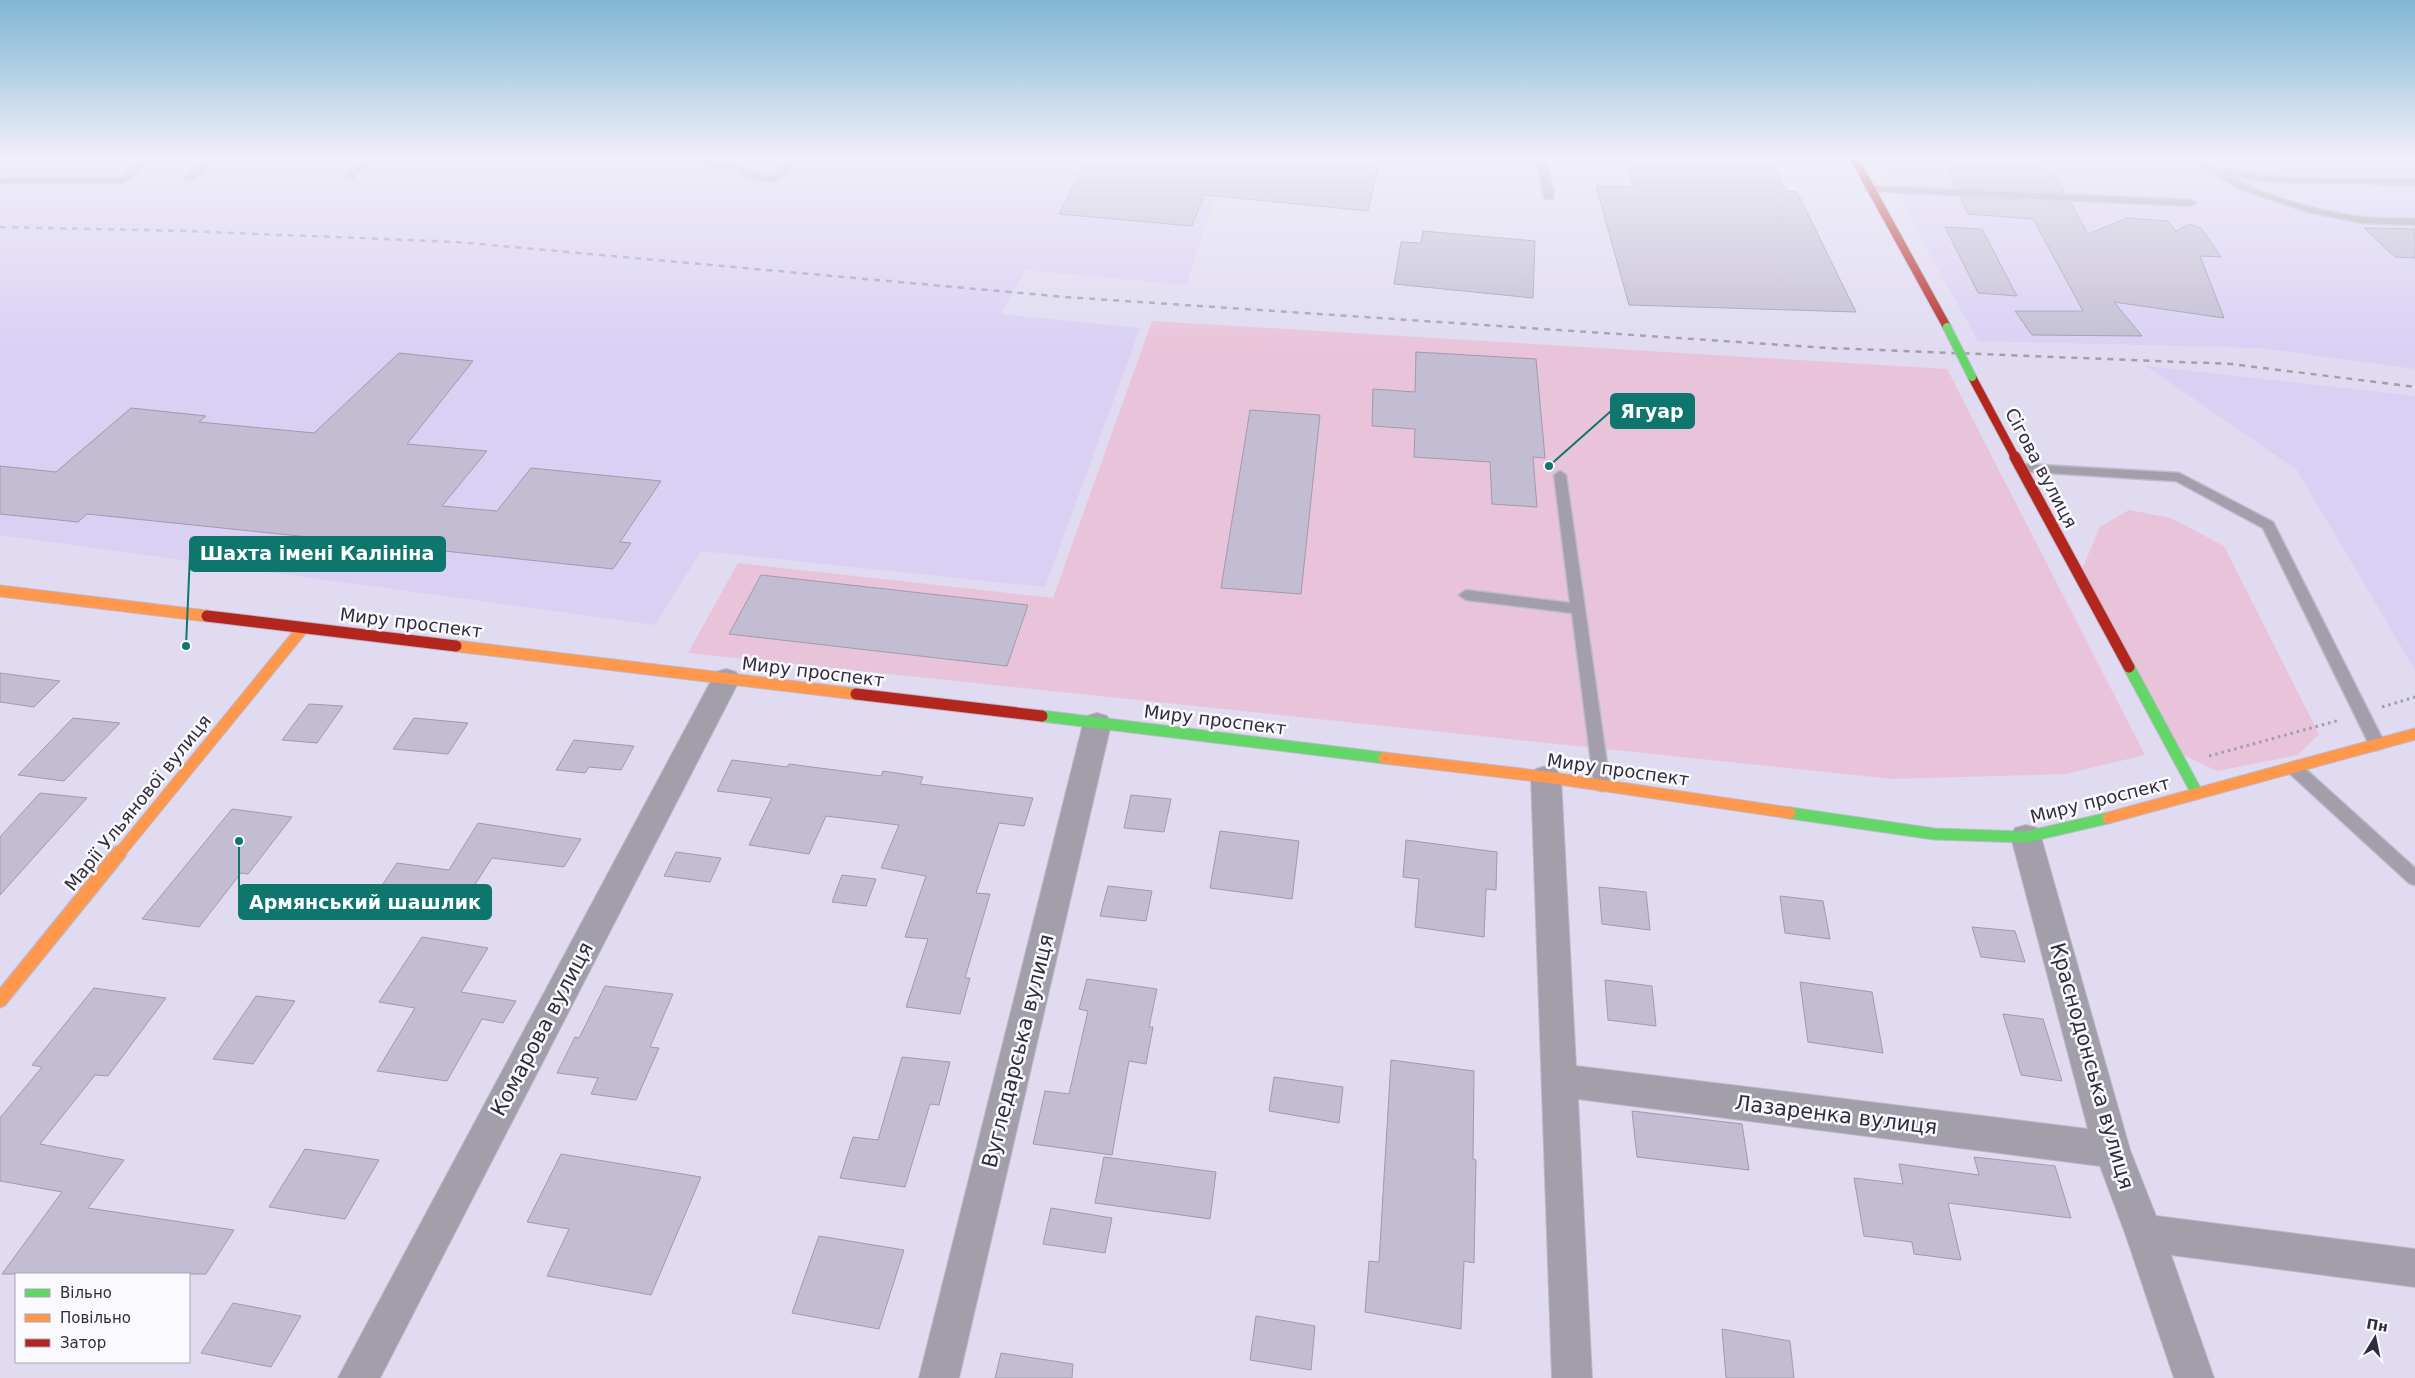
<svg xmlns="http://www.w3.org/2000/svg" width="2415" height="1378" font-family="'DejaVu Sans',sans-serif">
	<rect width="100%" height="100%" fill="#e0dbf1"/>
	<g fill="#d9d0f4">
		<path d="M0,158H1228L1186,285L1025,270L1001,314L1140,328L1045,587L701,551L655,625L0,535Z"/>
		<path d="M1876,158H2415V369L2260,348L1978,341Z"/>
		<path d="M2146,366L2415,396V670L2297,470Z"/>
	</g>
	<g fill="#e9c3d9">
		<path d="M1152,321L1947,369L2145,755L2065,774L1892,779L688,653L738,563L1053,598Z"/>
		<path d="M2129,510L2171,518L2224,546L2319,734L2298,755L2217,771L2175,751L2079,576L2100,527Z"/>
	</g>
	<g fill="#c2bdd2" stroke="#9f9bac">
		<path d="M1088,158H1380L1368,211L1204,195L1192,226L1059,214Z"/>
		<path d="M1623,158H1769L1786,191L1797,192L1856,312L1629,305L1596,186L1633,187Z"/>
		<path d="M1943,158H2045L2065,193L1956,188Z"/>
		<path d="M1960,197L2070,202L2088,234L2127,218L2168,221L2176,231L2189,224L2201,228L2221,257L2200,256L2224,318L2114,302L2142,336L2032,335L2015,311H2083L2033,219L1968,214Z"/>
		<path d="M1945,227L1982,229L2017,296L1978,293Z"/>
		<path d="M2364,228L2415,229V258L2395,257Z"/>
		<path d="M1423,231L1535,241L1533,298L1394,284L1401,242L1421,243Z"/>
		<path d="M1416,352L1536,359L1545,458L1533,457L1537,507L1492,504L1490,462L1414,457L1415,429L1372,426L1373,389L1415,392Z"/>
		<path d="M399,353L473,361L407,444L487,451L442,506L497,511L531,468L661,481L620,542L631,543L613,569L407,547L399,557L320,548L328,539L87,514L78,522L0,514V466L56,472L131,408L206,416L199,422L314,433Z"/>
		<path d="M1250,410L1320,415L1301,594L1221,588Z"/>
		<path d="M761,575L1028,605L1007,666L729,634Z"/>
		<path d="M0,673L60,681L34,707L0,702Z"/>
		<path d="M309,704L343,706L317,743L282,740Z"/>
		<path d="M73,718L120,723L64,781L18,775Z"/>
		<path d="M414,718L468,723L448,754L393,749Z"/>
		<path d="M574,740L634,746L621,770L589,767L585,773L556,770Z"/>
		<path d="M732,760L787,767L789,764L881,776L883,771L923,777L920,784L1033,798L1024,826L999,823L976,893L990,894L965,978H970L960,1014L906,1007L928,939L905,937L926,876L881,868L899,825L826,816L809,854L749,845L772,798L717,791Z"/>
		<path d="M40,793L87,798L0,895V837Z"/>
		<path d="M1131,795L1171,799L1164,832L1124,828Z"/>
		<path d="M232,809L292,817L248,874L241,873L199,927L142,919Z"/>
		<path d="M478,823L581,839L564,867L492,858L456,914L370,903L397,863L449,870Z"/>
		<path d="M1220,831L1299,841L1292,899L1210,888Z"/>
		<path d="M1406,840L1497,852L1496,890L1486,889L1484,937L1415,927L1419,879L1403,877Z"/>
		<path d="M676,852L721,858L710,882L664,876Z"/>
		<path d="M842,875L876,879L866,906L832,902Z"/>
		<path d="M1108,886L1152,891L1146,921L1100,916Z"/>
		<path d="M1599,887L1646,892L1650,930L1602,924Z"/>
		<path d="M1780,896L1823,901L1830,939L1785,933Z"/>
		<path d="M1972,927L2015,931L2025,962L1981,957Z"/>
		<path d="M422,937L488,948L461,992L516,1001L503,1023L482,1019L447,1081L377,1071L415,1008L379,1002Z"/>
		<path d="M1087,979L1157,989L1149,1027H1153L1146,1064L1129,1061L1112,1155L1033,1144L1045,1091L1069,1094L1088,1011L1079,1009Z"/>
		<path d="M1605,980L1652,986L1656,1026L1608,1020Z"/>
		<path d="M1800,982L1872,992L1883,1053L1808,1042Z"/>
		<path d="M605,986L673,994L650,1047L659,1048L636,1100L591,1094L598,1078L557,1073L575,1037L579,1038Z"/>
		<path d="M94,988L166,998L108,1076L95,1075L40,1144L124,1160L88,1208L234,1230L206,1274H2L62,1192L0,1181V1118L42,1067L32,1065Z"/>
		<path d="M256,996L295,1001L253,1064L213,1059Z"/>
		<path d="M2003,1014L2043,1019L2062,1081L2021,1075Z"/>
		<path d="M902,1057L950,1062L939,1105L930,1104L905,1187L840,1178L853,1137L878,1140Z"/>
		<path d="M1391,1060L1474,1071L1473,1159L1476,1160L1474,1263L1464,1261L1461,1329L1365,1312L1369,1261L1379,1262Z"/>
		<path d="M1274,1077L1343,1087L1339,1123L1269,1111Z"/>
		<path d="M1632,1111L1742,1124L1749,1170L1637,1157Z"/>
		<path d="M305,1149L379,1160L345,1219L269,1207Z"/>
		<path d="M561,1154L701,1177L651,1295L547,1276L569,1229L527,1222Z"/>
		<path d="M1104,1157L1216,1172L1210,1219L1095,1203Z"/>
		<path d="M1974,1157L2055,1166L2071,1218L1948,1203L1961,1260L1914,1254L1912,1242L1864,1236L1854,1178L1903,1184L1899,1164L1979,1175Z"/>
		<path d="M1051,1208L1112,1218L1105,1253L1043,1244Z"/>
		<path d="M819,1236L904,1250L879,1329L792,1313Z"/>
		<path d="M233,1303L301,1316L271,1367L201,1353Z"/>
		<path d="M1256,1316L1315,1326L1311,1370L1250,1360Z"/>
		<path d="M1722,1329L1790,1341L1794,1378H1726Z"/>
		<path d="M1001,1353L1073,1364L1072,1378H995Z"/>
	</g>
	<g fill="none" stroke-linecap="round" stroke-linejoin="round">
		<defs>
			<g id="lane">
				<path d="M48,158L44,161L0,165V159Z"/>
				<path d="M146,158H157L123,183L0,184V178L121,177Z"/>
				<path d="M210,158H221L192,180H186V176Z"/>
				<path d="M364,158H374L352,179H346V175Z"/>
				<path d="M655,158C680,158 707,157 732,162C745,165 754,176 768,176C777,175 783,165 788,158H797L784,176L771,182L748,178L730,168L659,161Z"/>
				<path d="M1537,158H1547L1554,197L1553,199H1545L1544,197Z"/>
				<path d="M2185,158H2197L2220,171L2225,168C2283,183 2355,178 2415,179V185L2274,182L2229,176C2269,197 2316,211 2361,217C2379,219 2397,218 2415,219V225L2362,223L2307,212L2242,190Z"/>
				<path d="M1870,186L2191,200L2196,203L2191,206L1867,191L1865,189Z"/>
				<path d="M2021,464L2179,473L2273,522L2385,744L2383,748L2377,750L2371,748L2263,528L2176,481L2017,471L2015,468Z"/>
				<path d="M1560,471L1566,475L1610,785L1608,789L1602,791L1596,789L1594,785L1572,613L1466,600L1459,595L1466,590L1570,603L1554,475Z"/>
				<path d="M2294,762L2300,764L2415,868V885L2409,883L2288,772L2286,768L2288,764Z"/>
			</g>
			<g id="street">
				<path d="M726,669L736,672L740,679L380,1378H338L712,679L716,672Z"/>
				<path d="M1097,713L1107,716L1111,724L959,1378H919L1083,724L1087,716Z"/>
				<path d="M1546,766L1556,769L1561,777L1576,1066L2088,1129L2011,837L2015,828L2026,825L2037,828L2041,837L2130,1150L2156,1216L2415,1249V1287L2171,1255L2214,1378H2174L2125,1233L2100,1166L1578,1099L1592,1378H1552L1531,777L1536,769Z"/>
			</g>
			<g id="fast">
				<path d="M2129,667L2197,793"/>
				<path d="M1042,716L1384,758"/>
				<path d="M1790,813L1934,834L2026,837L2108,818"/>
			</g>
			<g id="slow-far1">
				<path d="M0,591L207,616"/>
				<path d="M456,646L856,694"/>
				<path d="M1384,758L1546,777L1790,813"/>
				<path d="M2108,818L2415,734"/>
				<path d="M118,855L303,628"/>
			</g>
			<path id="slow" d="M0,1000L119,853"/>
			<g id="jam-far1">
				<path d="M1854,158L1947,327"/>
				<path d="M1972,377L2016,459"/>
			</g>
			<g id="jam">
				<path d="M2015,457L2129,667"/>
				<path d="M207,616L456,646"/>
				<path d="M856,694L1042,716"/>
			</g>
		</defs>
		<use href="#lane" stroke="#bebacb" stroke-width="3"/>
		<use href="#street" stroke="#bebacb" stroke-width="2"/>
		<use href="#fast" stroke="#bebacb" stroke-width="13"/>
		<use href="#slow-far1" stroke="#bebacb" stroke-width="13"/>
		<use href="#slow" stroke="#bebacb" stroke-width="17"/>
		<use href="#jam-far1" stroke="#bebacb" stroke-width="10"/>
		<use href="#jam" stroke="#bebacb" stroke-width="13"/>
		<g stroke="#9f9da8" stroke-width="3" stroke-dasharray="2.5 4" stroke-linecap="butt">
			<path d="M2382,707L2415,697"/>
			<path d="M2209,756L2340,720"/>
		</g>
		<use href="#lane" fill="#a29faa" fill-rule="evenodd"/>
		<use href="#street" fill="#a29faa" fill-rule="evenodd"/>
		<use href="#fast" stroke="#63d668" stroke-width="11"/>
		<use href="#slow-far1" stroke="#ff974d" stroke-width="11"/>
		<use href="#slow" stroke="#ff974d" stroke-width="14"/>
		<use href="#jam-far1" stroke="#b3261e" stroke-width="8"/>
		<use href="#jam" stroke="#b3261e" stroke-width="11"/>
		<path stroke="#a29fab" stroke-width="2.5" stroke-dasharray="6 6" stroke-linecap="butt" d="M0,227L186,231L457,242L1065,297L1828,348L2232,364L2415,387"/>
		<defs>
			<path id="fast-bridge" d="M1947,327L1972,377"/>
		</defs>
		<use href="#fast-bridge" stroke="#bebacb" stroke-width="10" stroke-linecap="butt"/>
		<use href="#fast-bridge" stroke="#63d668" stroke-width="8"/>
	</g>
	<linearGradient id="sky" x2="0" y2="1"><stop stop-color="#80b7d3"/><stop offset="0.45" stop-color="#f1eff9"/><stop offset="1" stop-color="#f1eff9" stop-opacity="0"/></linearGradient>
	<rect width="2415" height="351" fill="url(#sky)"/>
	<g text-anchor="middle" stroke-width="5" stroke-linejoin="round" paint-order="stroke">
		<g font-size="18" fill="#302c3c" stroke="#faf9fd">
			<text transform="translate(2041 468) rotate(62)" y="6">Сігова вулиця</text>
			<text transform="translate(411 623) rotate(7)" y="6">Миру проспект</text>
			<text transform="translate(813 672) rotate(7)" y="6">Миру проспект</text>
			<text transform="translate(1215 720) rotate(7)" y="6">Миру проспект</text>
			<text transform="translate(1618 770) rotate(8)" y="6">Миру проспект</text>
			<text transform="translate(2100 800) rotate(-14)" y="6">Миру проспект</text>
			<text transform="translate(138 803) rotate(-51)" y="6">Марії Ульянової вулиця</text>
		</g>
		<g font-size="21" fill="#302c3c" stroke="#faf9fd">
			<text transform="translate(542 1029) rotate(-62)" y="7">Комарова вулиця</text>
			<text transform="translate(1018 1051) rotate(-76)" y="7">Вугледарська вулиця</text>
			<text transform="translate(2092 1066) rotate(74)" y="7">Краснодонська вулиця</text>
			<text transform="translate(1836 1115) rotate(7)" y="7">Лазаренка вулиця</text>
		</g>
	</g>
	<path fill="none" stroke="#0f766e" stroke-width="2" d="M1549 466L1611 411M186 646L190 554M239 841L239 902"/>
	<g fill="#0f766e" stroke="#faf9fd" stroke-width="2">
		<circle cx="1549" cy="466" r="5"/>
		<circle cx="186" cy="646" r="5"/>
		<circle cx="239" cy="841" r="5"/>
	</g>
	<g fill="#0f766e" stroke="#0f766e" stroke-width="2">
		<rect x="1611" y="394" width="83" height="34" rx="5"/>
		<rect x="190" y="537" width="255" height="34" rx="5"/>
		<rect x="239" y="885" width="252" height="34" rx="5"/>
	</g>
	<g font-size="19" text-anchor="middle" font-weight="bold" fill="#fff">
		<text x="1652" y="418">Ягуар</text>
		<text x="317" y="560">Шахта імені Калініна</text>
		<text x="365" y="909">Армянський шашлик</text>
	</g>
	<rect x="15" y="1273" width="175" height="90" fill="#faf9fd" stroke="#a9a7b0"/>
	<rect x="25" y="1289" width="25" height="8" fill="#63d668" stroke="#a9a7b0"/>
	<text x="60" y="1298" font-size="15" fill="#302c3c">Вільно</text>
	<rect x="25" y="1314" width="25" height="8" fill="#ff974d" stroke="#a9a7b0"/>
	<text x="60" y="1323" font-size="15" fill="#302c3c">Повільно</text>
	<rect x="25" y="1339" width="25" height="8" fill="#b3261e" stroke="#a9a7b0"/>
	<text x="60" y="1348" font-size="15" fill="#302c3c">Затор</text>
	<g transform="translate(2375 1338) rotate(10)" stroke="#faf9fd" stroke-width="4" paint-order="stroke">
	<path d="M0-4L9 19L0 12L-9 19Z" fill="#302c3c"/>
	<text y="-8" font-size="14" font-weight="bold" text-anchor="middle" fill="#302c3c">Пн</text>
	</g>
</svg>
